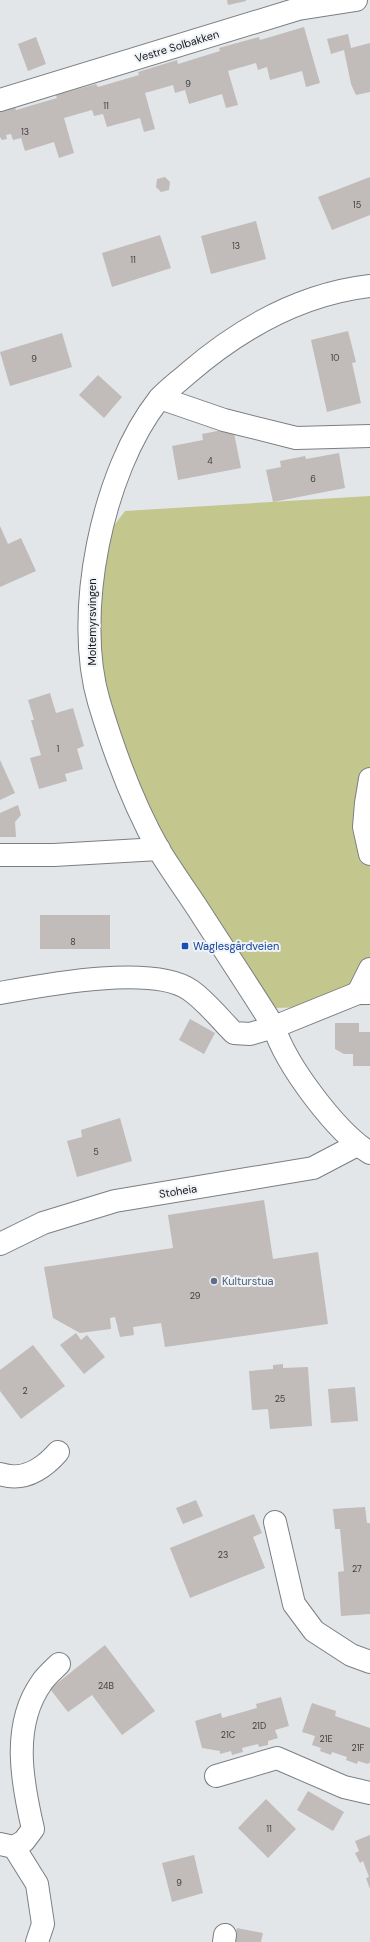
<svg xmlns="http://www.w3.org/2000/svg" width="370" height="1942" font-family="'DM Sans',sans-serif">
	<rect width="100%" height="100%" fill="#e2e6e9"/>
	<path fill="#c3c78e" d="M370,496V1005L275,1008L184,888L108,727L94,552L125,511Z"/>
	<g fill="#c1bbba">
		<path d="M227,0H246V1L228,5Z"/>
		<path d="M304,27L320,83L306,87L302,71L270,80L267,67L258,70L256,63L228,71L238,105L226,108L222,94L189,104L185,90L175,93L173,85L145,93L155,129L144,132L140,118L107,127L103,114L94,116L92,110L64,118L74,153L59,158L54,142L25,151L21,138L13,140L11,134L6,135L7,139L2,140L0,137V112L15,107L16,110L57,98L56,95L96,84L98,87L139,75L138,72L177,60L178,64L220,51L219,48L259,37L260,40Z"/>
		<path d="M348,34L351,48L370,43V92L356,95L351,84L344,50L331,54L327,39Z"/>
		<path d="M36,37L46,64L28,71L18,44Z"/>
		<path d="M165,177L170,182L169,190L161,192L156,187L157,179Z"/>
		<path d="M370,177V215L332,230L318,197Z"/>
		<path d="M256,221L266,259L211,274L201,236Z"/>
		<path d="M160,235L171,268L112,287L102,253Z"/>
		<path d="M348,331L356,362L352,363L361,403L327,412L311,340Z"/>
		<path d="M62,333L72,367L10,386L0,352Z"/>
		<path d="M98,375L122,397L104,418L79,395Z"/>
		<path d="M233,428L241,468L178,480L172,446L203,440L202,434Z"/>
		<path d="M339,453L345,488L273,502L266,470L281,467L280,461L305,456L306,459Z"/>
		<path d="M0,526L8,544L21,538L36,571L0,587Z"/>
		<path d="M50,693L56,713L73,708L84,746L77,749L83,769L65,774L67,781L39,789L30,758L41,755L31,720H34L28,700Z"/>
		<path d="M0,760L15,793L0,800Z"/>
		<path d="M18,805L21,815L15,822L16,837H0V813Z"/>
		<rect x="40" y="915" width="70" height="34"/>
		<path d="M190,1019L215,1033L204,1054L179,1040Z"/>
		<path d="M335,1023H359V1032H370V1066H353V1054H344L335,1049Z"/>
		<path d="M120,1118L132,1161L77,1177L67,1141L82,1137L81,1130Z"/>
		<path d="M264,1200L273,1259L318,1252L328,1324L165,1347L161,1323L133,1327L134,1335L120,1337L115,1317L110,1318L111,1329L80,1333L53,1318L44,1267L173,1248L168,1215Z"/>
		<path d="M76,1333L81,1340L87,1335L105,1357L84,1374L60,1345Z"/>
		<path d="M33,1345L65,1386L21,1419L0,1391V1370Z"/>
		<path d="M283,1364V1368L308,1367L312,1426L270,1429L268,1409L252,1410L249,1371L273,1369V1365Z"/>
		<path d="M355,1387L358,1421L331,1423L328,1389Z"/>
		<path d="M196,1500L203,1516L183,1524L176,1508Z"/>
		<path d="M365,1507L367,1523H370V1614L341,1616L338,1572L344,1571L340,1529H335L333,1509Z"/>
		<path d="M254,1514L262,1533L253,1537L265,1568L190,1598L170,1548Z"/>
		<path d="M105,1645L155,1711L122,1735L92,1695L68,1712L50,1689Z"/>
		<path d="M281,1697L289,1726L275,1730L278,1738L268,1741V1745L259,1747L258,1744L242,1748L243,1752L232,1755L231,1751L220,1754V1751L202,1748L195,1721L221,1713L222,1718L257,1708L256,1704Z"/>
		<path d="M312,1703L336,1711L335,1716L370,1728V1762L368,1764L358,1761L357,1764L346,1760L347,1757L332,1752L331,1755L320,1751L321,1748L312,1745L315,1736L302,1732Z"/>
		<path d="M308,1791L344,1812L333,1831L297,1810Z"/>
		<path d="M266,1799L296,1829L268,1858L238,1828Z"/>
		<path d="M370,1835V1889L366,1878L369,1877L363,1861L360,1863L355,1853L359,1851L355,1841Z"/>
		<path d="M194,1855L203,1893L172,1902L162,1863Z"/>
		<path d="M237,1928L263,1933L261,1942H234Z"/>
	</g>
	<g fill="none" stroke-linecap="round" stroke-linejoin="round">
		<defs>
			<g id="minor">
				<path d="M0,100L298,9L356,0"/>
				<path d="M160,398L224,420L296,438L370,436"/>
				<path d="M370,779L366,803L364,827L370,854"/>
				<path d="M0,855H54L159,849"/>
				<path d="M0,993C44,985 153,964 190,990C205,1000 220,1019 234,1033L250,1034L274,1027L358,993H370"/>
				<path d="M358,993L370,969"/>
				<path d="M0,1244L43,1223L115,1201L313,1168L357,1145"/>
				<path d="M0,1474C24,1482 43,1469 58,1452"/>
				<path d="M275,1522L294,1604L314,1631L351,1655L370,1662"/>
				<path d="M216,1776L277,1758L344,1787L370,1793"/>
				<path d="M0,1844L14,1847L24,1841L33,1829C22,1782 11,1725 42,1682C46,1676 53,1670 59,1664"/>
				<path d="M14,1847L37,1884L43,1924L37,1942"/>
				<path d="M224,1942L225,1935"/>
			</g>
			<path id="secondary" d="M370,286C301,294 239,329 187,374C178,382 167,390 159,399C102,471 73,615 99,702C114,752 133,804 159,850C171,870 185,889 198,909C223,948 249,987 274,1027C286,1065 336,1132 370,1153"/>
		</defs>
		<use href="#minor" stroke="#7b7f82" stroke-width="24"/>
		<use href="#secondary" stroke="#7b7f82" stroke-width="24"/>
		<use href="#minor" stroke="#fff" stroke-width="22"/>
		<use href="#secondary" stroke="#fff" stroke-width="22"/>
	</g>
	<rect fill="#1a4fb4" stroke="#eff3f7" stroke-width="1.5" x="181" y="942" width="8" height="8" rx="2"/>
	<circle fill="#5c6f8a" stroke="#eff3f7" stroke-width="1.5" cx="214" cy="1281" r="4"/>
	<g text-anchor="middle" stroke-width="4" stroke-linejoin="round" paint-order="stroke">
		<g font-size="9" fill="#403f40">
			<text x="188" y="87">9</text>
			<text x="106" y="109">11</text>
			<text x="25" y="135">13</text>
			<text x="357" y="208">15</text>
			<text x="236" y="249">13</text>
			<text x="133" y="263">11</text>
			<text x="335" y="361">10</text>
			<text x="34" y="362">9</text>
			<text x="210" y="464">4</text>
			<text x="313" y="482">6</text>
			<text x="58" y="752">1</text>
			<text x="73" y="945">8</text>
			<text x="96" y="1155">5</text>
			<text x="195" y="1299">29</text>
			<text x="25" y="1394">2</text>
			<text x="280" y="1402">25</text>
			<text x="223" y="1558">23</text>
			<text x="357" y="1572">27</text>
			<text x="106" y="1689">24B</text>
			<text x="259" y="1729">21D</text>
			<text x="228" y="1738">21C</text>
			<text x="326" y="1742">21E</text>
			<text x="358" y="1751">21F</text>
			<text x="269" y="1832">11</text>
			<text x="179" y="1886">9</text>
		</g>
		<g font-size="11" fill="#151618" stroke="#eff3f7">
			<text transform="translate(177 46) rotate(-17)" y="4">Vestre Solbakken</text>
			<text transform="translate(92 622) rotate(-90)" y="4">Moltemyrsvingen</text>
			<text transform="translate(178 1191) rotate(-9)" y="4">Stoheia</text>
		</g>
		<g font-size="11" fill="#164399" stroke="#eff3f7" text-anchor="start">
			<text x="193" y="950">Waglesgårdveien</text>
		</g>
		<g font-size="11" fill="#4e5e75" stroke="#eff3f7" text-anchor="start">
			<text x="222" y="1285">Kulturstua</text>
		</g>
	</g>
</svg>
